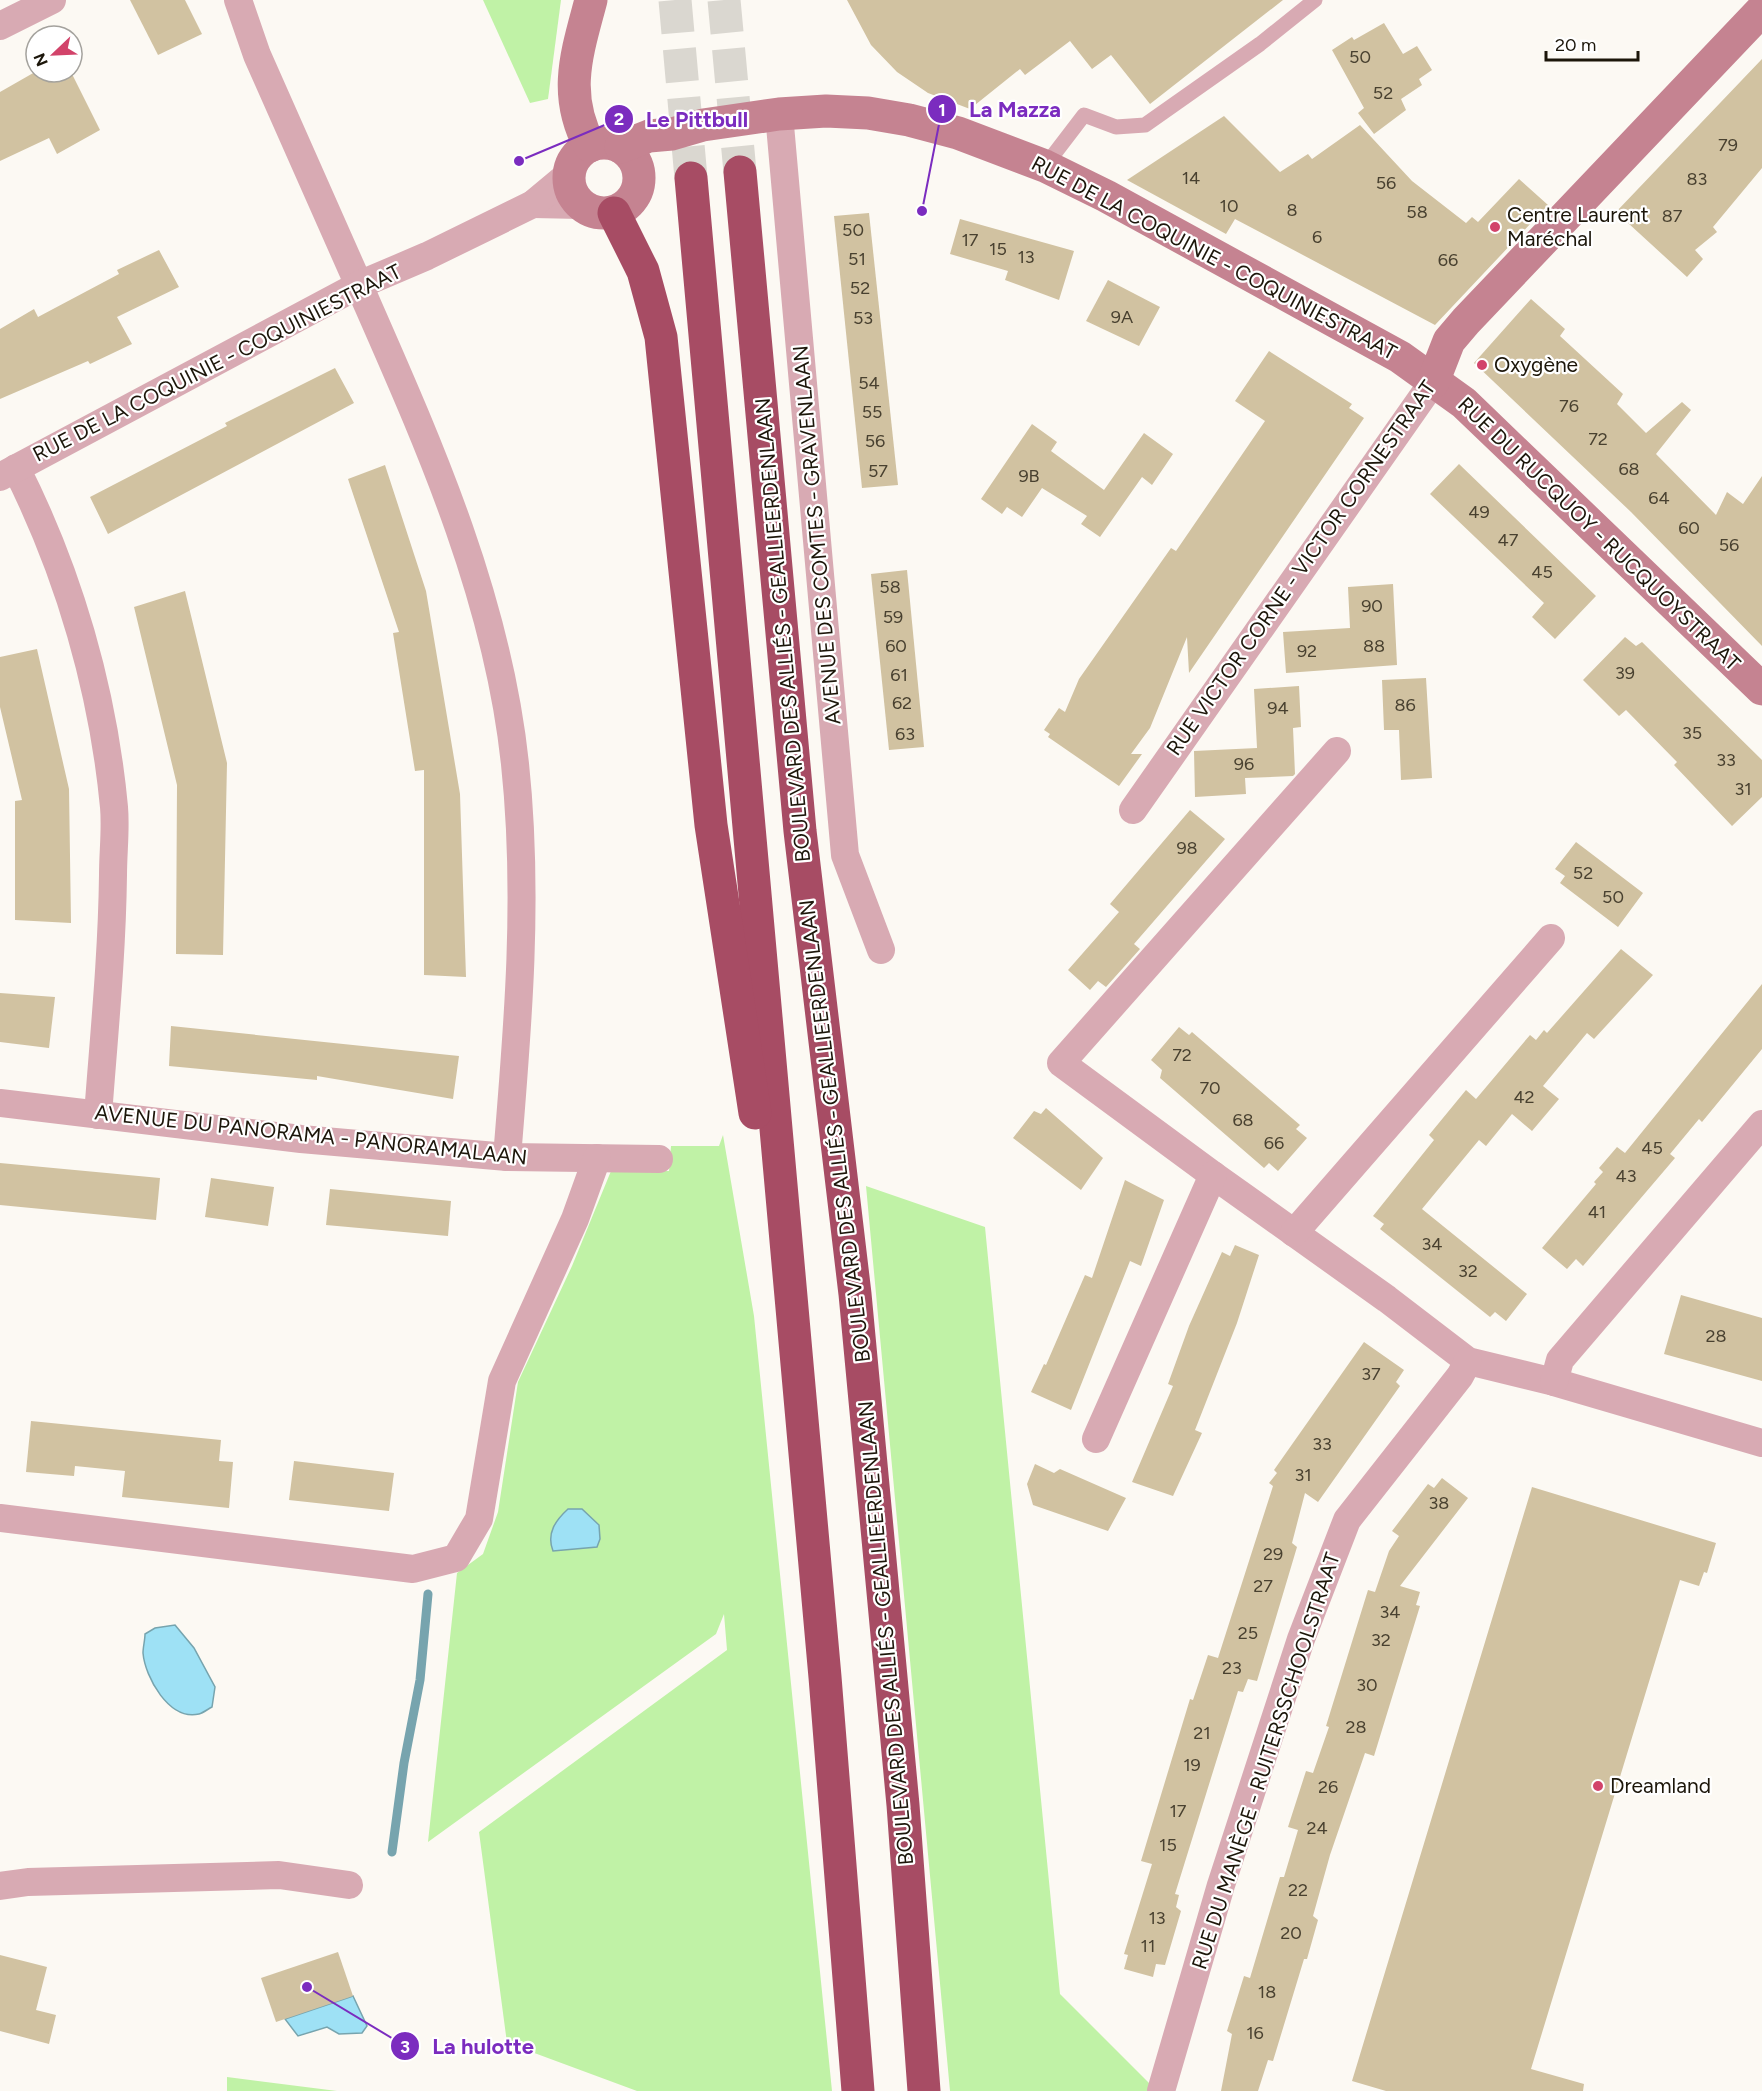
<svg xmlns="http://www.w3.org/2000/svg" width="1762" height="2091" font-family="Figtree,sans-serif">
	<rect width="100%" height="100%" fill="#fcf9f3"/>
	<g fill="#c0f2a6">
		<path d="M483,0H561L548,99L530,103Z"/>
		<path d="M723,1135L754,1316L832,2091H637L507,2043L479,1832L727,1650L724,1614L716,1634L428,1842L457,1573L483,1554L498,1512L518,1382L572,1266L611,1171H669L671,1146H719Z"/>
		<path d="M866,1186L985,1227L1060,1994L1157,2091H950Z"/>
		<path d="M227,2077L337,2091H227Z"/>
	</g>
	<g fill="#9ee1f5" stroke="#77a4ae" stroke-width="1.5">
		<path d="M568,1509H582L599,1525L600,1539L597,1547L553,1551C546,1533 556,1520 568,1509Z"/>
		<path d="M175,1625L194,1648L215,1687L212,1707C208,1709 203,1713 199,1714C169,1721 145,1677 143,1653C143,1647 145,1640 145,1634L155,1628Z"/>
		<path d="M353,1996L367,2026L362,2033L339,2034L327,2027L298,2036L285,2019Z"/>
	</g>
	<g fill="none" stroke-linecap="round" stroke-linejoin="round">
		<path stroke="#77a4ae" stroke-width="9" d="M392,1852L404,1763L420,1680L428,1594"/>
	</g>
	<g fill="#d1c2a1">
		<path d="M130,0H185L202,34L158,55Z"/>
		<path d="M847,0H1283L1150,104L1111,55L1092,69L1070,41L1025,75L1020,69L970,109L928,93L897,72L871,45Z"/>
		<path d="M1384,23L1403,54L1417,46L1432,70L1419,79L1422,85L1401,99L1406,110L1374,134L1358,113L1364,108L1332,50L1352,37L1354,40Z"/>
		<path d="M1762,59V168L1713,227L1717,232L1695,250L1703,259L1687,277L1616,212Z"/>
		<path d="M35,72H71L100,130L57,154L49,138L0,161V92Z"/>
		<path d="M1224,116L1280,172L1308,154L1312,159L1360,125L1412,181L1466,223L1472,217L1478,222L1519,179L1548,205L1435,325L1235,219L1226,234L1127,180Z"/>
		<path d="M869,213L898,485L862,488L834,216Z"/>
		<path d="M960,219L1074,251L1059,300L1005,280L1008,271L950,254Z"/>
		<path d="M159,250L179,287L117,317L132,344L90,364L88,361L0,399V329L34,309L38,317L119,274L117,270Z"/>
		<path d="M1108,280L1160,307L1139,346L1086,321Z"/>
		<path d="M1531,299L1565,329L1560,336L1623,394L1617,404L1646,433L1682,402L1691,410L1656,454L1716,515L1727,492L1743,504L1762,476V646L1631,512L1474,363Z"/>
		<path d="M1269,351L1352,404L1349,408L1364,418L1189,673L1187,637L1150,728L1131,754H1142L1119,786L1048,737L1050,734L1044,730L1059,708L1065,712L1079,679L1171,548L1176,551L1265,421L1235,401Z"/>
		<path d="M335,368L354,403L108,534L90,497L227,426L225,423Z"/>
		<path d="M1032,424L1057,442L1051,451L1104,490L1144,433L1173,454L1152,485L1142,477L1100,537L1081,524L1087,516L1042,488L1022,517L1007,507L1002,514L981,499Z"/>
		<path d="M1459,464L1596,596L1555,639L1532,617L1544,603L1430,494Z"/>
		<path d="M385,465L426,591L460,794L466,977L424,975V770L415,771L393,633L399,632L348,479Z"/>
		<path d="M907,570L924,747L889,750L871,574Z"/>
		<path d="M1393,584L1397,665L1286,673L1283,632L1350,628L1348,587Z"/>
		<path d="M185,591L227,763L223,955L176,954L177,785L134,607Z"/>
		<path d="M1625,637L1636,646L1642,642L1762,760V797L1732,826L1674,765L1677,762L1626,710L1619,716L1583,680Z"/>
		<path d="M37,649L69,789L71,923L15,920V801L22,800L0,707V657Z"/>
		<path d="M1426,678L1432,778L1401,780L1399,730H1384L1382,680Z"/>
		<path d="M1299,686L1301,727L1293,728L1295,774L1293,776L1245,778L1246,794L1195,797L1194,751L1257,748L1254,689Z"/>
		<path d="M1190,810L1225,839L1134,944L1140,949L1106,987L1098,981L1090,990L1068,970L1119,912L1110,904Z"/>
		<path d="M1576,842L1643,893L1618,927L1560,883L1565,876L1555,869Z"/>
		<path d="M1621,949L1653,975L1594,1039L1587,1033L1543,1086L1559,1099L1532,1131L1512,1114L1486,1146L1479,1140L1422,1209L1527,1294L1506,1321L1495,1312L1490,1317L1380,1229L1384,1224L1373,1216L1434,1140L1429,1135L1466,1090L1476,1099L1530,1035L1536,1040L1544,1030L1547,1033Z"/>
		<path d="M1762,984V1049L1702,1122L1699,1119L1670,1154L1675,1158L1583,1266L1576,1259L1567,1269L1542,1248L1596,1184L1594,1182L1603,1172L1599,1168L1617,1147L1625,1153Z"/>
		<path d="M0,993L55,997L49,1048L0,1042Z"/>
		<path d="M171,1026L459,1056L453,1099L317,1076V1080L169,1066Z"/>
		<path d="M1179,1027L1189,1035L1192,1032L1300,1125L1296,1129L1307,1138L1278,1171L1269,1163L1264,1168L1160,1078L1162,1070L1151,1060Z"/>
		<path d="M1046,1108L1103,1158L1081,1190L1013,1138L1034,1111L1041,1114Z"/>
		<path d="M0,1163L160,1178L156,1220L0,1205Z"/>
		<path d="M211,1178L274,1187L268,1226L205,1217Z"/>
		<path d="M1125,1180L1164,1200L1141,1266L1130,1261L1071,1410L1031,1392L1044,1364L1046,1365L1085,1275L1092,1278Z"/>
		<path d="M330,1189L451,1201L448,1236L326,1225Z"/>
		<path d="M1235,1245L1259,1255L1237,1323L1195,1430L1202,1433L1173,1496L1132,1482L1173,1386L1168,1384L1189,1326L1222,1252L1230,1256Z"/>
		<path d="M1681,1295L1762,1318V1381L1664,1354Z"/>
		<path d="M1364,1342L1404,1370L1396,1382L1400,1386L1318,1502L1305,1493L1292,1543L1297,1547L1257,1681L1248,1679L1243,1692L1238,1691L1175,1894L1179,1895L1176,1907L1181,1911L1165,1965L1156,1964L1153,1977L1124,1969L1128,1955L1124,1954L1152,1864L1141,1861L1190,1699L1193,1700L1208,1655L1218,1658L1273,1486L1269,1483L1277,1473L1274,1470Z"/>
		<path d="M31,1421L221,1440L219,1461L233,1462L229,1508L122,1497L125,1471L75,1466L74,1476L26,1472Z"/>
		<path d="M294,1461L394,1473L389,1511L289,1500Z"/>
		<path d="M1035,1464L1054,1473L1060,1469L1126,1498L1108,1531L1033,1505L1027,1484Z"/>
		<path d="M1442,1478L1468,1498L1400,1586L1420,1592L1416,1605L1420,1606L1374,1756L1365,1753L1330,1855L1313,1916L1318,1920L1307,1959H1304L1273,2061L1268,2060L1258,2091H1221L1232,2034L1227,2031L1244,1976L1250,1978L1280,1877H1284L1298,1830L1288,1827L1306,1771L1313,1773L1329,1727L1326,1726L1368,1590L1375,1592L1389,1551L1399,1536L1392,1531L1428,1484L1434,1488Z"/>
		<path d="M1532,1487L1716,1543L1707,1573L1704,1572L1699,1586L1680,1580L1531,2069L1584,2084L1583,2091H1386L1352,2081Z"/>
		<path d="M338,1952L353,1996L276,2022L261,1978Z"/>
		<path d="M0,1955L47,1967L36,2010L56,2015L49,2044L0,2031Z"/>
	</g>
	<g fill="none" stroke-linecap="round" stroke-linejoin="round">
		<g stroke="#dad7d0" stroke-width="33" stroke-dasharray="33 16" stroke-linecap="butt">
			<path d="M675,0L691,178"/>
			<path d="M724,0L740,172"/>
		</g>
		<path stroke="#d8aab3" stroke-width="15" d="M1045,166L1084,115L1116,127L1145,125L1260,44L1315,0"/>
		<g stroke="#d8aab3" stroke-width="28">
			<path d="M238,0L257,55C291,131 325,207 358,283C426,438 497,593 515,764C529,895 518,1026 507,1157"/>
			<path d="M0,26L52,0"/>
			<path d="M779,114L845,855L881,950"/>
			<path d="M533,204L581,205"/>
			<path d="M16,468C69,573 103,690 114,807C116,829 113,852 113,875C112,955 104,1035 98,1115"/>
			<path d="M0,477L359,285L427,256L533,204L569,174"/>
			<path d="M1337,751L1061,1063L1213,1175L1387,1299L1468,1361L1554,1382L1762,1443"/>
			<path d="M1133,810L1433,382"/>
			<path d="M0,1103L301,1139L507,1157L659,1159"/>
			<path d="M1294,1233L1551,938"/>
			<path d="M1554,1382L1560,1360L1762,1124"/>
			<path d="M1096,1439L1213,1175"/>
			<path d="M0,1518L413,1569L456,1558L479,1519L502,1381L575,1219L597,1158"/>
			<path d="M0,1886L28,1882L279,1875L349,1885"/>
			<path d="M1161,2091L1221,1885L1301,1639L1347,1520L1460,1376L1468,1361"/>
		</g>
		<g stroke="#c58391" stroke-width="33">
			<circle cx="604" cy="178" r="35"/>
			<path d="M590,146C562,94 577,53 591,0"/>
			<path d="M621,147L649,136L672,134L703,125L779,114L826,111L868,113L909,120L958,133L1045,166L1106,196L1400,357L1464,403L1762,689"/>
			<path d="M1433,382L1449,341L1466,321L1762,10"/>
		</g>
		<g stroke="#a74c64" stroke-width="33">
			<path d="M740,172L800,831L855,1294L903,1805L924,2091"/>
			<path d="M691,178L825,1677L858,2091"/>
			<path d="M614,213L643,271L661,337L711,825L755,1113"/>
		</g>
	</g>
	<g fill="#d2436a" stroke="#fff" stroke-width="2">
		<circle cx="1495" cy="227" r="6"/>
		<circle cx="1482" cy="365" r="6"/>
		<circle cx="1598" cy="1786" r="6"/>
	</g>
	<g text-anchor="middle" stroke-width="4.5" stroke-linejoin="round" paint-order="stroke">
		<g font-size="18" fill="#494130">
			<text x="1360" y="63">50</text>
			<text x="1383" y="99">52</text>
			<text x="1728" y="151">79</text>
			<text x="1191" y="184">14</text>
			<text x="1697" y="185">83</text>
			<text x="1386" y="189">56</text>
			<text x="1229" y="212">10</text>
			<text x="1292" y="216">8</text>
			<text x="1417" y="218">58</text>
			<text x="1672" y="222">87</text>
			<text x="853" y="236">50</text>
			<text x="1317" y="243">6</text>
			<text x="970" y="246">17</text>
			<text x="998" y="255">15</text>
			<text x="1026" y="263">13</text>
			<text x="857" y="265">51</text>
			<text x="1448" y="266">66</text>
			<text x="860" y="294">52</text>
			<text x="1122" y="323">9A</text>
			<text x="863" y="324">53</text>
			<text x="869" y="389">54</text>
			<text x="1569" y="412">76</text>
			<text x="872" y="418">55</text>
			<text x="1598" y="445">72</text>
			<text x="875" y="447">56</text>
			<text x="1629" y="475">68</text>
			<text x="878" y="477">57</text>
			<text x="1029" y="482">9B</text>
			<text x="1659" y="504">64</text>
			<text x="1479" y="518">49</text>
			<text x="1689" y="534">60</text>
			<text x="1508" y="546">47</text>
			<text x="1729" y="551">56</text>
			<text x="1542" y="578">45</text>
			<text x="890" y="593">58</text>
			<text x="1372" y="612">90</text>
			<text x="893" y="623">59</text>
			<text x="896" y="652">60</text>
			<text x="1374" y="652">88</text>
			<text x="1307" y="657">92</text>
			<text x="1625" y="679">39</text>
			<text x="899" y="681">61</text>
			<text x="902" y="709">62</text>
			<text x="1405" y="711">86</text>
			<text x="1278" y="714">94</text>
			<text x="1692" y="739">35</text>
			<text x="905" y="740">63</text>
			<text x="1726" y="766">33</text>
			<text x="1244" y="770">96</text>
			<text x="1743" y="795">31</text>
			<text x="1187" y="854">98</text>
			<text x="1583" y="879">52</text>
			<text x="1613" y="903">50</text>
			<text x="1182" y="1061">72</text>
			<text x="1210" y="1094">70</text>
			<text x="1524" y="1103">42</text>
			<text x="1243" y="1126">68</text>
			<text x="1274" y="1149">66</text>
			<text x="1652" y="1154">45</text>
			<text x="1626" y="1182">43</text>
			<text x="1597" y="1218">41</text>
			<text x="1432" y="1250">34</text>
			<text x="1468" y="1277">32</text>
			<text x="1716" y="1342">28</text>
			<text x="1371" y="1380">37</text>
			<text x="1322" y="1450">33</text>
			<text x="1303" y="1481">31</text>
			<text x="1439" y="1509">38</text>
			<text x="1273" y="1560">29</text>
			<text x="1263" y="1592">27</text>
			<text x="1390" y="1618">34</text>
			<text x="1248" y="1639">25</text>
			<text x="1381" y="1646">32</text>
			<text x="1232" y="1674">23</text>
			<text x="1367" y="1691">30</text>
			<text x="1356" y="1733">28</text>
			<text x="1202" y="1739">21</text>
			<text x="1192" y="1771">19</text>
			<text x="1328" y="1793">26</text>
			<text x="1178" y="1817">17</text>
			<text x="1317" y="1834">24</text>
			<text x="1168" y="1851">15</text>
			<text x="1298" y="1896">22</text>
			<text x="1157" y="1924">13</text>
			<text x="1291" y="1939">20</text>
			<text x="1148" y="1952">11</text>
			<text x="1267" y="1998">18</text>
			<text x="1255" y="2039">16</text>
		</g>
		<g font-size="21" fill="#1c160a" stroke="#fff" text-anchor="start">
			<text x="1507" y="222">Centre Laurent<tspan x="1507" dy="24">Maréchal</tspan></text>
			<text x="1494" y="372">Oxygène</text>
			<text x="1610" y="1793">Dreamland</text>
		</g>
		<g font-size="21" fill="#1c160a" stroke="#fff">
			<text transform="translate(1214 258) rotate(28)" y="7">RUE DE LA COQUINIE - COQUINIESTRAAT</text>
			<text transform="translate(217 363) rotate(-27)" y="7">RUE DE LA COQUINIE - COQUINIESTRAAT</text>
			<text transform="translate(1599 534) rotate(44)" y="7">RUE DU RUCQUOY - RUCQUOYSTRAAT</text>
			<text transform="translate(817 535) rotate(-95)" y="7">AVENUE DES COMTES - GRAVENLAAN</text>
			<text transform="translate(1301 568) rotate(-55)" y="7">RUE VICTOR CORNE - VICTOR CORNESTRAAT</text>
			<text transform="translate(783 630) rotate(-95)" y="7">BOULEVARD DES ALLIÉS - GEALLIEERDENLAAN</text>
			<text transform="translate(835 1131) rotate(-97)" y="7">BOULEVARD DES ALLIÉS - GEALLIEERDENLAAN</text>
			<text transform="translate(311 1135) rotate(6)" y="7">AVENUE DU PANORAMA - PANORAMALAAN</text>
			<text transform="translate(886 1633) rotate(-95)" y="7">BOULEVARD DES ALLIÉS - GEALLIEERDENLAAN</text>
			<text transform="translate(1266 1761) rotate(-72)" y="7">RUE DU MANÈGE - RUITERSSCHOOLSTRAAT</text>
		</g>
	</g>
	<path fill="none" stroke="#7b2cbf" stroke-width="2" d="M922 211L942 109M519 161L619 119M307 1987L405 2046"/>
	<g fill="#7b2cbf" stroke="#fff" stroke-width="2">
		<circle cx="922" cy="211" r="6"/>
		<circle cx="519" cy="161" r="6"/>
		<circle cx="307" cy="1987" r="6"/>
		<circle cx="942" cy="109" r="15"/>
		<circle cx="619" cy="119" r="15"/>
		<circle cx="405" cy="2046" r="15"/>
	</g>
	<g font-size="18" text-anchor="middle" font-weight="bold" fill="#fff">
		<text x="942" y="116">1</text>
		<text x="619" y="125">2</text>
		<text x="405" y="2053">3</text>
	</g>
	<g font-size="22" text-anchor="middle" font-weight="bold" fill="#7b2cbf" stroke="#fff" stroke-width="4.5" stroke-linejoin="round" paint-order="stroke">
		<text x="1015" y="117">La Mazza</text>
		<text x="697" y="127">Le Pittbull</text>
		<text x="483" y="2054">La hulotte</text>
	</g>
	<g transform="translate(54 54) rotate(247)"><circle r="28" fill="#ffffff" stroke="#a4a29d" stroke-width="1.5"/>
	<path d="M0-4.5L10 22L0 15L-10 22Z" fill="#d2436a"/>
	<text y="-9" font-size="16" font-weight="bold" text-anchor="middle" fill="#1c160a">N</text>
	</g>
	<path d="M1546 51v9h92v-9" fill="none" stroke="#1c160a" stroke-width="3"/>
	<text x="1555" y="51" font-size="18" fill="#1c160a" stroke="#ffffff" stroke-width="4.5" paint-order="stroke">20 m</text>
</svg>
